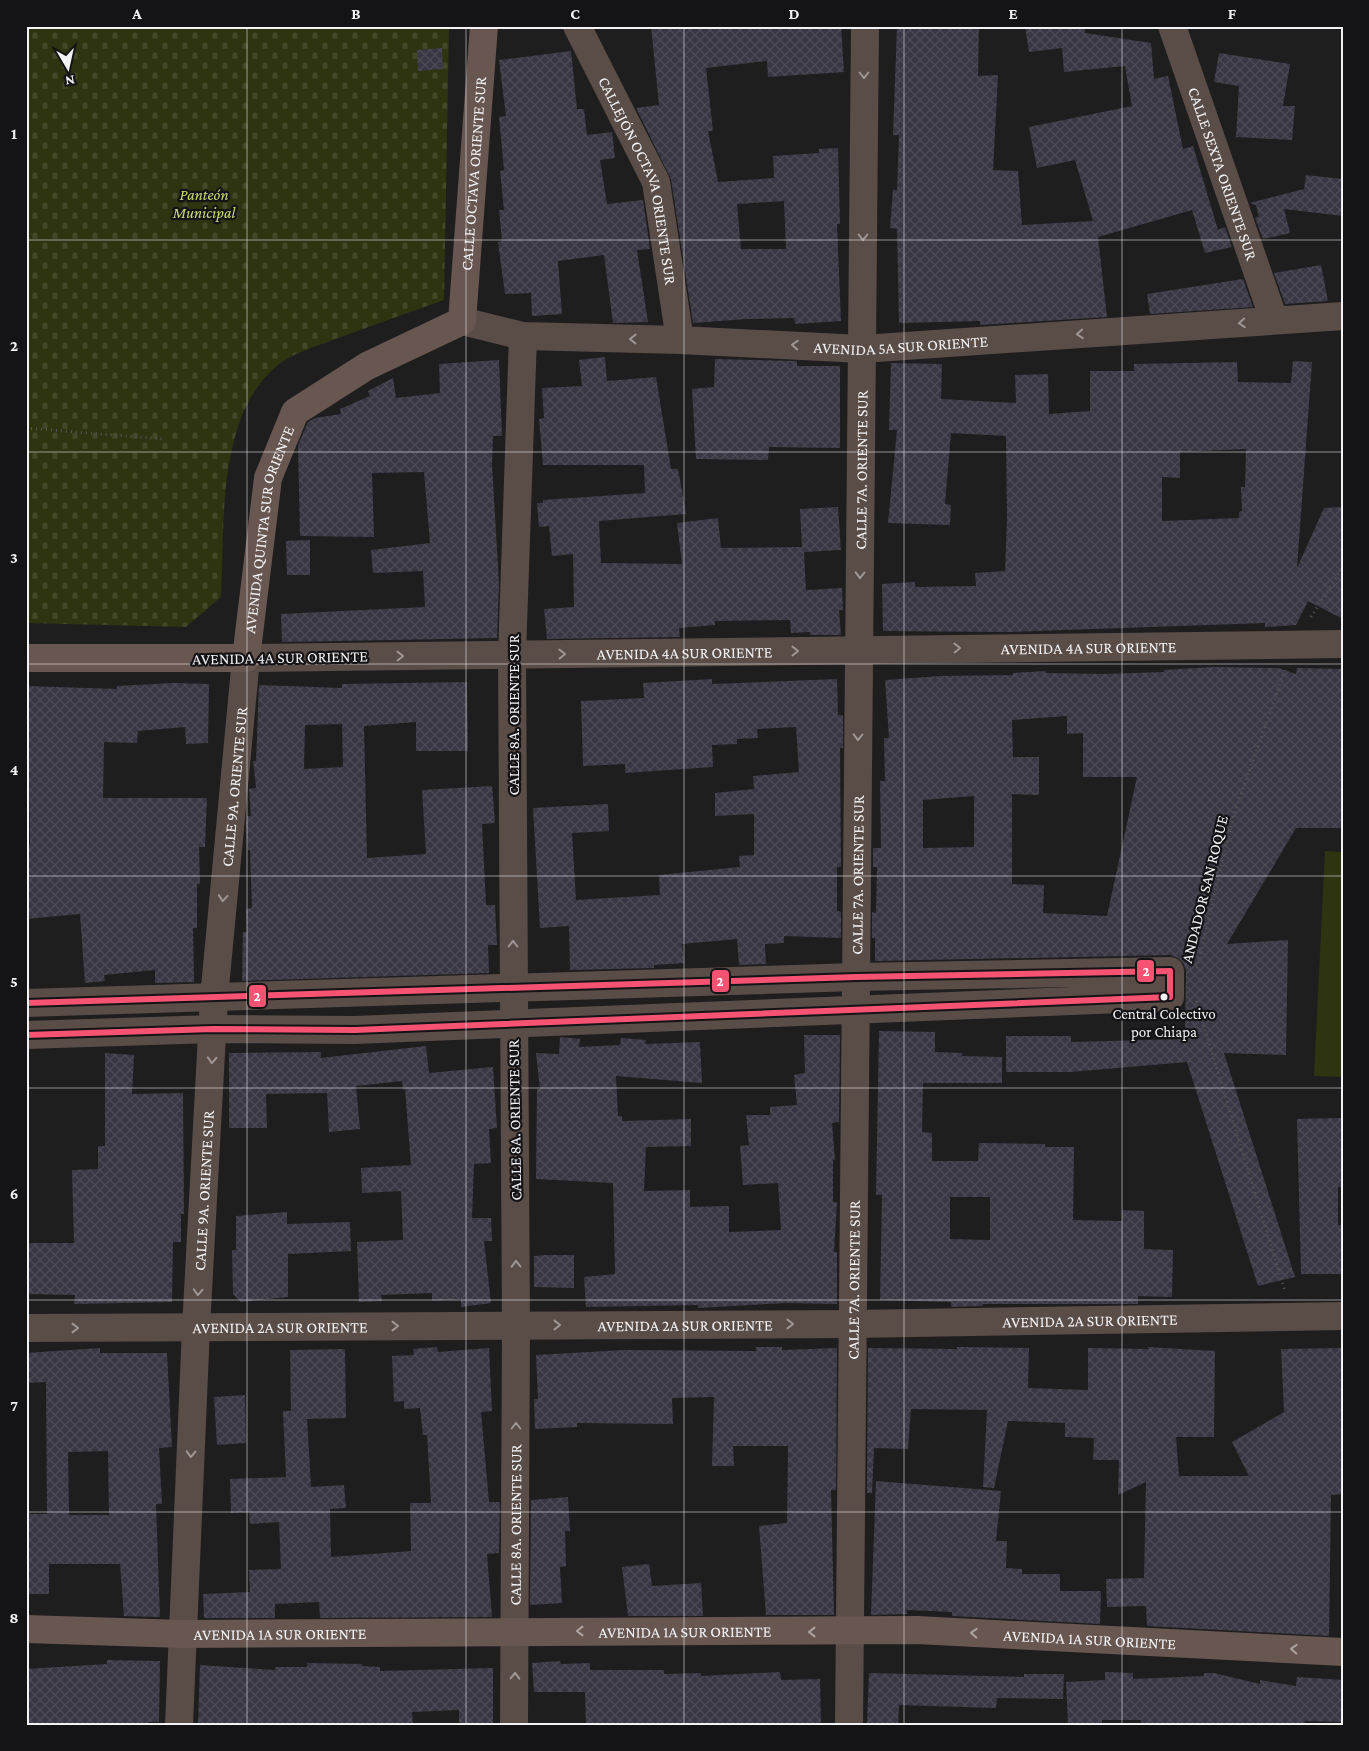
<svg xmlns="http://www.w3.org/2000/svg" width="1369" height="1751" font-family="'Crimson Pro',serif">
	<defs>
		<pattern id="cemetery-stones" width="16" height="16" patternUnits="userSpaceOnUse" patternTransform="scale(1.25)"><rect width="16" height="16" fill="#2f3410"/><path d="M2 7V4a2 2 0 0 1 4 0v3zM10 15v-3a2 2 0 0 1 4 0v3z" fill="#434828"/></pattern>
		<pattern id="building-cross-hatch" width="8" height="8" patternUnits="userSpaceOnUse" patternTransform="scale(1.25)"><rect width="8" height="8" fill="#393743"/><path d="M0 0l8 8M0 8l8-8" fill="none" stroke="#4c4b56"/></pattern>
	</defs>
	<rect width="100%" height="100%" fill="#1e1e1f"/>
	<path fill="#2f3410" d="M1325,851L1343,852V1077L1314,1076Z"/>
	<path fill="url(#cemetery-stones)" d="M26,26H449L444,300C409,312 375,325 341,337C322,344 293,353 278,365C216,415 225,525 221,597L186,627L26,623Z"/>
	<g fill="url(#building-cross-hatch)" fill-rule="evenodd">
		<path d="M651,26H841L844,72L768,77L767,61L706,68L713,131H708L718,182L774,178L773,156L819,153V149L838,148L840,224H837L841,321L795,324L794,318L746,319L693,323L671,179L636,108L659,105ZM784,201L786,249H741L737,204Z"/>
		<path d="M897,26H979L978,76L998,75L993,170L1018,171L1022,225L1093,221L1075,160L1037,168L1029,127L1132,106L1125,66L1064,72L1062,48L1029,52L1025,26H1085V33L1151,43L1154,79L1168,76L1183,149L1193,146L1218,230L1225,227L1232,247L1205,253L1192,210L1098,237L1107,317L980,325V321L899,323L897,229L890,228L893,190H897L899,135H893Z"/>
		<path d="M442,48L443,69L418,71L417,50Z"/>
		<path d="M571,51L577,109H584L587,135L612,132L615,158L600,160L607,204L643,200L650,249L637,250L648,322L613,323L604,255L558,261L562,314L532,316L531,293L505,294L498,242L502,241L499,210H504L500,171L504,170L499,117L506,116L499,60Z"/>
		<path d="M1219,53L1290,64L1283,106H1295L1292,140L1236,137L1239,86L1214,82Z"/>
		<path d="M1306,175L1343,179V216L1284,209L1290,233L1263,239L1255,218L1259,217L1256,205L1250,203L1304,189Z"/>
		<path d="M1321,265L1328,301L1285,304L1274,273Z"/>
		<path d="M1243,279L1253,307L1150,314L1147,294Z"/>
		<path d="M605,357L607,381L656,377L671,469H678L686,514L599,521L601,563L682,564L677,523L718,518L721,548L802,547L800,509L838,507L841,550L804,552L806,590L842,588L843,610H839L841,635H810V632L791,633L790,620L715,621V625L679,628L680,637L547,639L544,609L574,607L573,554L552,556L549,526L539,527L537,503H543V500L645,493L644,465H543L539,419L544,418L542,388L582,386L579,360Z"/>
		<path d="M715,359L797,361V366H840V448L769,447L768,460L696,459L692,389L714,387Z"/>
		<path d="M499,360L502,436H493L492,464L499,584L497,638L282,642L281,614L425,607L423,571L373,573L371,550L430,543L424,472L372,473L374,537L300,536L298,445L308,422L315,418L341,414L340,409L370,396L368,391L393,378L396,398L440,393L439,364Z"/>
		<path d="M1293,361L1312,362L1297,568L1324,508L1343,507V619L1308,601L1296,625L1265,627V623L1010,632L883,631L882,584L915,582V587L976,586L975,573L1005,571L1007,519L1006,436L951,433L945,504L951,505L950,525L888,523L897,430H889L891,363L942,364L941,399L1016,403L1015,375L1048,374L1049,414L1090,411V371H1134V364L1237,362L1238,382L1291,383ZM1246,449L1245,487H1241L1242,511L1239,512V518L1162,521V477L1180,478V452Z"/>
		<path d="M310,540V575H287L286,541Z"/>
		<path d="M1213,667L1278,668L1296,674L1297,668L1343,669V828H1296L1227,944L1288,940L1286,1055L1224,1053L1295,1277L1258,1286L1187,1062L1071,1072H1006V1036H1071V1042L1185,1039L1186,971L1184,964L1178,958L1170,955L875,961V938H872V912L876,913L877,867H873V848H881L880,781H885L884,738H889L885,680L941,676L1013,675V673L1046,671V673L1103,674L1164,672V670ZM1067,716V734L1083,733V777H1137L1107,916L1043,913L1044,885L1012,884V794L1039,795V757H1013L1012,720ZM974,796V847L923,848V800Z"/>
		<path d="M712,679V684L837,679L838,715H843V748H840L841,867H837V911L841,912V938L784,936V943L765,944L766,964L739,965L737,939L682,944L684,963L654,965V968L570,970L569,926L540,928L533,808L608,804L609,831L572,833L576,900L660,895L659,875L740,867L739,856L754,855V814L715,816V793L754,789L753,776L799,772L796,727L757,729L758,738L737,739V744L712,745L713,767L625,773V764L583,766L581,701L644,698L643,683Z"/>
		<path d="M467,682L468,751H416V722L364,726L367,858L426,854L422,790L492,786L495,823L482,824L486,905H495L497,945H488L489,973L242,981L243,932H247L246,909L252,908L250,850H248L246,823L247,816H251L249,789L256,788L253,761H256L259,685L342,688V684ZM342,724L343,767L304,769L305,725Z"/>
		<path d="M173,683L209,684L208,743L186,744L185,727L138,731L137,743L104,742L103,798H207L205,847H199L200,884H197V928H193L194,982L155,983V970L104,975L105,981L85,983L80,914L26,919V845H30L29,783H26V686L117,689V686Z"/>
		<path d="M879,1031L935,1032V1052L962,1053V1056L1002,1057V1083H923L922,1132L932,1133V1161H978L979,1143L1045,1144V1147H1074L1073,1220L1122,1221V1210L1144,1211V1249L1173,1250L1172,1297L1138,1296V1304H983V1306L951,1307V1302L880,1300L882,1195H876ZM950,1197H990V1240L950,1239Z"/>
		<path d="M804,1035H840L839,1122L832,1123L835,1160H833V1202H837L834,1252H837V1304L786,1303L698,1308V1305L586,1307L584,1277L615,1274L613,1183L536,1179L537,1089H540L536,1053L559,1054L560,1037L580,1039L579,1047L620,1045L621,1038L646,1040L645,1044L700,1042L702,1083L616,1076L618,1116H622V1121L691,1119V1146L646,1147L644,1191L690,1190V1207L729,1206V1232L781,1230L778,1183L743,1185L740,1146L749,1145L746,1115H770V1107L797,1105L794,1075L805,1073Z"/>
		<path d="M426,1046L429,1073L493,1067L497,1128L489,1129L491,1163L474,1164L472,1218H491L492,1241H484L491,1303L461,1307V1299L432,1301V1293L381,1295L382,1301L359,1302L357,1242L403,1240L401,1191L362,1193L361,1168L411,1165L405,1089L403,1090L402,1081L356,1086L360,1129L329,1132L327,1093L266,1094L267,1128H229V1053L321,1052V1058Z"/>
		<path d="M105,1053L134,1055L132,1094L183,1093L184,1214H181V1242H173L172,1302L74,1304L75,1295L26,1294V1243H74L72,1170L98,1169V1146H105Z"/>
		<path d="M1343,1118V1187H1338V1225H1343V1274H1301L1297,1119Z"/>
		<path d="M287,1212V1224L350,1222L351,1251L288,1254V1297L241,1302L233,1294L232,1250H236V1216Z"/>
		<path d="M545,1255H574V1288L534,1287V1256Z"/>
		<path d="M437,1347L438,1352L489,1348L492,1411L481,1412L489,1502H500L499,1553L487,1554L492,1617L320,1618L319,1602L275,1604V1618H204L203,1594L250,1592L249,1570L281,1569L279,1522L250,1524L249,1512L231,1513L230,1479L286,1477L283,1411H291L290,1350L345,1349L346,1418L307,1419L311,1487L344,1485L346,1508L330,1509L331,1557L411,1551L410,1503H431L427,1435H423L420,1408L404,1409V1401L394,1402L392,1356L414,1355L413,1349Z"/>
		<path d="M756,1347H782V1350L837,1348L836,1490H831L834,1615H766L759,1526L787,1523L788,1446H733L734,1466H712L714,1397L672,1398L673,1424L577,1423V1427L535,1429L534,1399H538L536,1355L624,1350L756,1351Z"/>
		<path d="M957,1347L1029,1348L1028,1388L1088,1390V1348L1149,1349L1148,1347L1215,1351L1214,1437H1176L1179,1476H1249L1232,1442L1284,1412L1281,1349L1343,1348V1494L1331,1495L1329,1636L1147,1626L1146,1606L1107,1607L1106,1579L1144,1578L1146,1482L1118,1495L1119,1460H1093L1094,1438L1065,1437V1423L1008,1421L994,1488L983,1487L987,1410L911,1409L908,1449L874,1448L872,1493H867L868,1348L957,1349Z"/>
		<path d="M100,1348V1353H167L172,1447L159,1448L162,1504H156L160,1617L124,1616L120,1564H49V1594H26L29,1514H47L46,1382L26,1383V1353ZM108,1451L109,1515H69L68,1452Z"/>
		<path d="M245,1395L246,1443L217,1445L214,1397Z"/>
		<path d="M876,1481L1001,1491L996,1541H1007L1006,1568L1022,1569V1574H1060V1591H1101L1100,1624L952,1616V1612L907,1610V1614L871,1615Z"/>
		<path d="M568,1497L570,1531H565L566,1566L560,1567L562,1603L530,1605L531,1500Z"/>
		<path d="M649,1564L652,1586L701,1583L703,1616H628L622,1567Z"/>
		<path d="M107,1660L160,1661L159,1722H148V1725H26V1669L107,1664Z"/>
		<path d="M560,1661L561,1664L590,1663V1670H664V1674L701,1673V1676L780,1672L781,1680L820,1679L821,1725H586L585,1692H534L532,1663Z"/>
		<path d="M307,1663L362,1664V1666L380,1667V1671L493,1668V1725H459V1710L412,1712L413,1725H198L200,1665L275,1670V1667H307Z"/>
		<path d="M1105,1672L1133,1673V1679L1204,1676V1673H1214L1260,1684V1680L1296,1686L1297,1677L1343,1680V1722L1305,1721L1304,1725H1141V1720H1102V1725H1068L1066,1682L1105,1680Z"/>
		<path d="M869,1673L1024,1677V1674H1064L1063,1699L997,1698L996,1708L899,1705L898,1725H867Z"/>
	</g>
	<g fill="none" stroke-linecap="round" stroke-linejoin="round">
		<g stroke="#5b5451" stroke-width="3" stroke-dasharray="1 4" stroke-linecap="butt">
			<path d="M26,428L163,439"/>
			<path d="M1311,617L1343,567"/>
			<path d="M1197,968L1233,817L1285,670"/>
			<path d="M1196,1001L1285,1291"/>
		</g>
		<g stroke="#5a4c47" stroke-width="28">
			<path id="s1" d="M577,26L656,182L680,340"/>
			<path id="s2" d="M1172,26L1274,320"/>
			<path id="s3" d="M462,321L523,336L680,340L862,349L1343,316"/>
			<path d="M26,1003L856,977L1170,971V997L355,1030L213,1029L26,1035"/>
			<path id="s4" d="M26,1328L853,1324L1343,1316"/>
			<path id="s5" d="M179,1725L196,1328L214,998L246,658L1343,644"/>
			<path id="s6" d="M514,1725L516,1326L512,655L523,336"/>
			<path id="s7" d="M849,1725L865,26"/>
		</g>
		<g stroke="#685650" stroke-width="28">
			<path id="s8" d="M26,658H246L268,478L295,412L367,366L462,321L484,26"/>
			<path id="s9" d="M26,1629L183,1634L917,1630L1343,1652"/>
		</g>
		<defs>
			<path id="bus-1" d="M26,1003L856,977L1170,971V997L355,1030L213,1029L26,1035"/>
		</defs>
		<use href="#bus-1" stroke="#141417" stroke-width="10"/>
		<use href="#bus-1" stroke="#f65372" stroke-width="6"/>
	</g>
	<defs><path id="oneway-chevron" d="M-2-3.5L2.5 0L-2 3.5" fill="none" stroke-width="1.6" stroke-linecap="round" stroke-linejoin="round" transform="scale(1.25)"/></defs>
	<g stroke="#9e9795">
		<use href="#oneway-chevron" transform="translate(864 75) rotate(90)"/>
		<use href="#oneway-chevron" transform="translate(863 237) rotate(90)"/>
		<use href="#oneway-chevron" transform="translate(1242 323) rotate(176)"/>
		<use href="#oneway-chevron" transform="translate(1080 334) rotate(176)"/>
		<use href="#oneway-chevron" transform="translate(633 339) rotate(-179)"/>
		<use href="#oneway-chevron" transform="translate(795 345) rotate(-177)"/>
		<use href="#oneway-chevron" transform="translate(860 575) rotate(91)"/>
		<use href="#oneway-chevron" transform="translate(957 648) rotate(-1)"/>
		<use href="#oneway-chevron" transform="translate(795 651) rotate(-1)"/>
		<use href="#oneway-chevron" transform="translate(562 654) rotate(-1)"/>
		<use href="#oneway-chevron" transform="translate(400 656) rotate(-1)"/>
		<use href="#oneway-chevron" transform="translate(858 737) rotate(91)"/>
		<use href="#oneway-chevron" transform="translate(223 898) rotate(95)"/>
		<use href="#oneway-chevron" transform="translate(513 944) rotate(-90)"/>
		<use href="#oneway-chevron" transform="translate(212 1060) rotate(93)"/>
		<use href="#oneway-chevron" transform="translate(516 1264) rotate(-91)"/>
		<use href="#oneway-chevron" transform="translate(198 1292) rotate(93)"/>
		<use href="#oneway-chevron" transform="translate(790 1324)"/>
		<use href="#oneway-chevron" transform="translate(557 1325)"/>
		<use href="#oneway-chevron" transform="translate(395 1326)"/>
		<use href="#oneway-chevron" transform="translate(75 1328)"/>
		<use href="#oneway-chevron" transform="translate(516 1426) rotate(-90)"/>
		<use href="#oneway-chevron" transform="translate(191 1454) rotate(92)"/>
		<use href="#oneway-chevron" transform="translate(515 1676) rotate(-89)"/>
	</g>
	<g stroke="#ada4a2">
		<use href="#oneway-chevron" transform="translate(580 1631) rotate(-180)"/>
		<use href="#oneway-chevron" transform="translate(812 1632) rotate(-180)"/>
		<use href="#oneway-chevron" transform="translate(974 1633) rotate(-177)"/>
		<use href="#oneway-chevron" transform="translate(1294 1649) rotate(-177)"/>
	</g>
	<path fill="none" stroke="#f2f2f5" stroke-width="1" stroke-opacity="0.55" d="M247,26V1725M466,26V1725M684,26V1725M904,26V1725M1122,26V1725M26,240H1343M26,452H1343M26,664H1343M26,876H1343M26,1088H1343M26,1300H1343M26,1512H1343"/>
	<circle fill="#f2f2f5" stroke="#141417" stroke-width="2" cx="1164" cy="997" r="4.5"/>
	<g text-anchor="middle" stroke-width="4.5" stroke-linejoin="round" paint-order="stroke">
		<g font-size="15" fill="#f2f2f5" stroke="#141417">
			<text x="1164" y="1019">Central Colectivo<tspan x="1164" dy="18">por Chiapa</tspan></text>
		</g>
		<g font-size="16" fill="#f2f2f5" stroke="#141417">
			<text dy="6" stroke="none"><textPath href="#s2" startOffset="156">CALLE SEXTA ORIENTE SUR</textPath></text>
			<text dy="6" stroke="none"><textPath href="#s8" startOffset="811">CALLE OCTAVA ORIENTE SUR</textPath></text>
			<text dy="6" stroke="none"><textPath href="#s1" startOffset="168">CALLEJÓN OCTAVA ORIENTE SUR</textPath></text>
			<text dy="6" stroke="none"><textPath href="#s3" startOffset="441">AVENIDA 5A SUR ORIENTE</textPath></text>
			<text dy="6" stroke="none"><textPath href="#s7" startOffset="1255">CALLE 7A. ORIENTE SUR</textPath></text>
			<text dy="6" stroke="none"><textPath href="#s8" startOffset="351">AVENIDA QUINTA SUR ORIENTE</textPath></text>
			<text dy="6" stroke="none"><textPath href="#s5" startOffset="1912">AVENIDA 4A SUR ORIENTE</textPath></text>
			<text dy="6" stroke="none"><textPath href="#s5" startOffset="1508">AVENIDA 4A SUR ORIENTE</textPath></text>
			<text transform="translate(280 657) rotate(-1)" y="6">AVENIDA 4A SUR ORIENTE</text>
			<text transform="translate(513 715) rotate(-90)" y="6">CALLE 8A. ORIENTE SUR</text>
			<text dy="6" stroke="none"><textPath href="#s5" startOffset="940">CALLE 9A. ORIENTE SUR</textPath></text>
			<text dy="6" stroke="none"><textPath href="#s7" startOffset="850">CALLE 7A. ORIENTE SUR</textPath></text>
			<text transform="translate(1204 889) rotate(-76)" y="6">ANDADOR SAN ROQUE</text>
			<text transform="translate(514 1120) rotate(-91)" y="6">CALLE 8A. ORIENTE SUR</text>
			<text dy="6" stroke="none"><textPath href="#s5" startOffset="535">CALLE 9A. ORIENTE SUR</textPath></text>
			<text dy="6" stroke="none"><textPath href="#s7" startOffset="445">CALLE 7A. ORIENTE SUR</textPath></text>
			<text dy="6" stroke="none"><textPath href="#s4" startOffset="1064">AVENIDA 2A SUR ORIENTE</textPath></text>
			<text dy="6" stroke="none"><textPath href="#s4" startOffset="659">AVENIDA 2A SUR ORIENTE</textPath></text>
			<text dy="6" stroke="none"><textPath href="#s4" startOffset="254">AVENIDA 2A SUR ORIENTE</textPath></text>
			<text dy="6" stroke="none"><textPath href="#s6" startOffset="200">CALLE 8A. ORIENTE SUR</textPath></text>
			<text dy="6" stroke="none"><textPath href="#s9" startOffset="659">AVENIDA 1A SUR ORIENTE</textPath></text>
			<text dy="6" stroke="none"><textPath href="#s9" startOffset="254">AVENIDA 1A SUR ORIENTE</textPath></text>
			<text dy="6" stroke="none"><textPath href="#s9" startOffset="1064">AVENIDA 1A SUR ORIENTE</textPath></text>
		</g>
		<g font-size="16" font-style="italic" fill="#ccdc74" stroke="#141417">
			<text x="204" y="200">Panteón<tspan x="204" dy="18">Municipal</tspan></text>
		</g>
	</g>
	<g stroke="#141417" stroke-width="2">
		<rect x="1136" y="959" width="19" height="24" rx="5" fill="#f65372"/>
		<rect x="711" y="969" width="19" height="24" rx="5" fill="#f65372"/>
		<rect x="248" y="984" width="19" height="24" rx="5" fill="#f65372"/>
	</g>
	<g font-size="14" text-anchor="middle" font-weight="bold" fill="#fff">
		<text x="1146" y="976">2</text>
		<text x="720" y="986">2</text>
		<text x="257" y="1001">2</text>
	</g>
	<rect width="1369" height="1751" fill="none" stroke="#141417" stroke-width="55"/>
	<g transform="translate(68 68) rotate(171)" stroke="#141417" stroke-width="4" paint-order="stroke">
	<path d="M0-4L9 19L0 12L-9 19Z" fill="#f2f2f5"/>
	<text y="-8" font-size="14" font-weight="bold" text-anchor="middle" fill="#f2f2f5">N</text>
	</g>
	<rect x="28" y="28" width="1314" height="1696" fill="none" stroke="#f2f2f5" stroke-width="2"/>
	<g font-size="16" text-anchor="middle" font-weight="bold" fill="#f2f2f5">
		<text x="137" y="19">A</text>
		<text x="356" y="19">B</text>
		<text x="575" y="19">C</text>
		<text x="794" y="19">D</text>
		<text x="1013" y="19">E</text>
		<text x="1232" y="19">F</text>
		<text x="14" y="139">1</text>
		<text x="14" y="351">2</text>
		<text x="14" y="563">3</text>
		<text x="14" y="775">4</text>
		<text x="14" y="987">5</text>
		<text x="14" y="1199">6</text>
		<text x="14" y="1411">7</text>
		<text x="14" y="1623">8</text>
	</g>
</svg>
